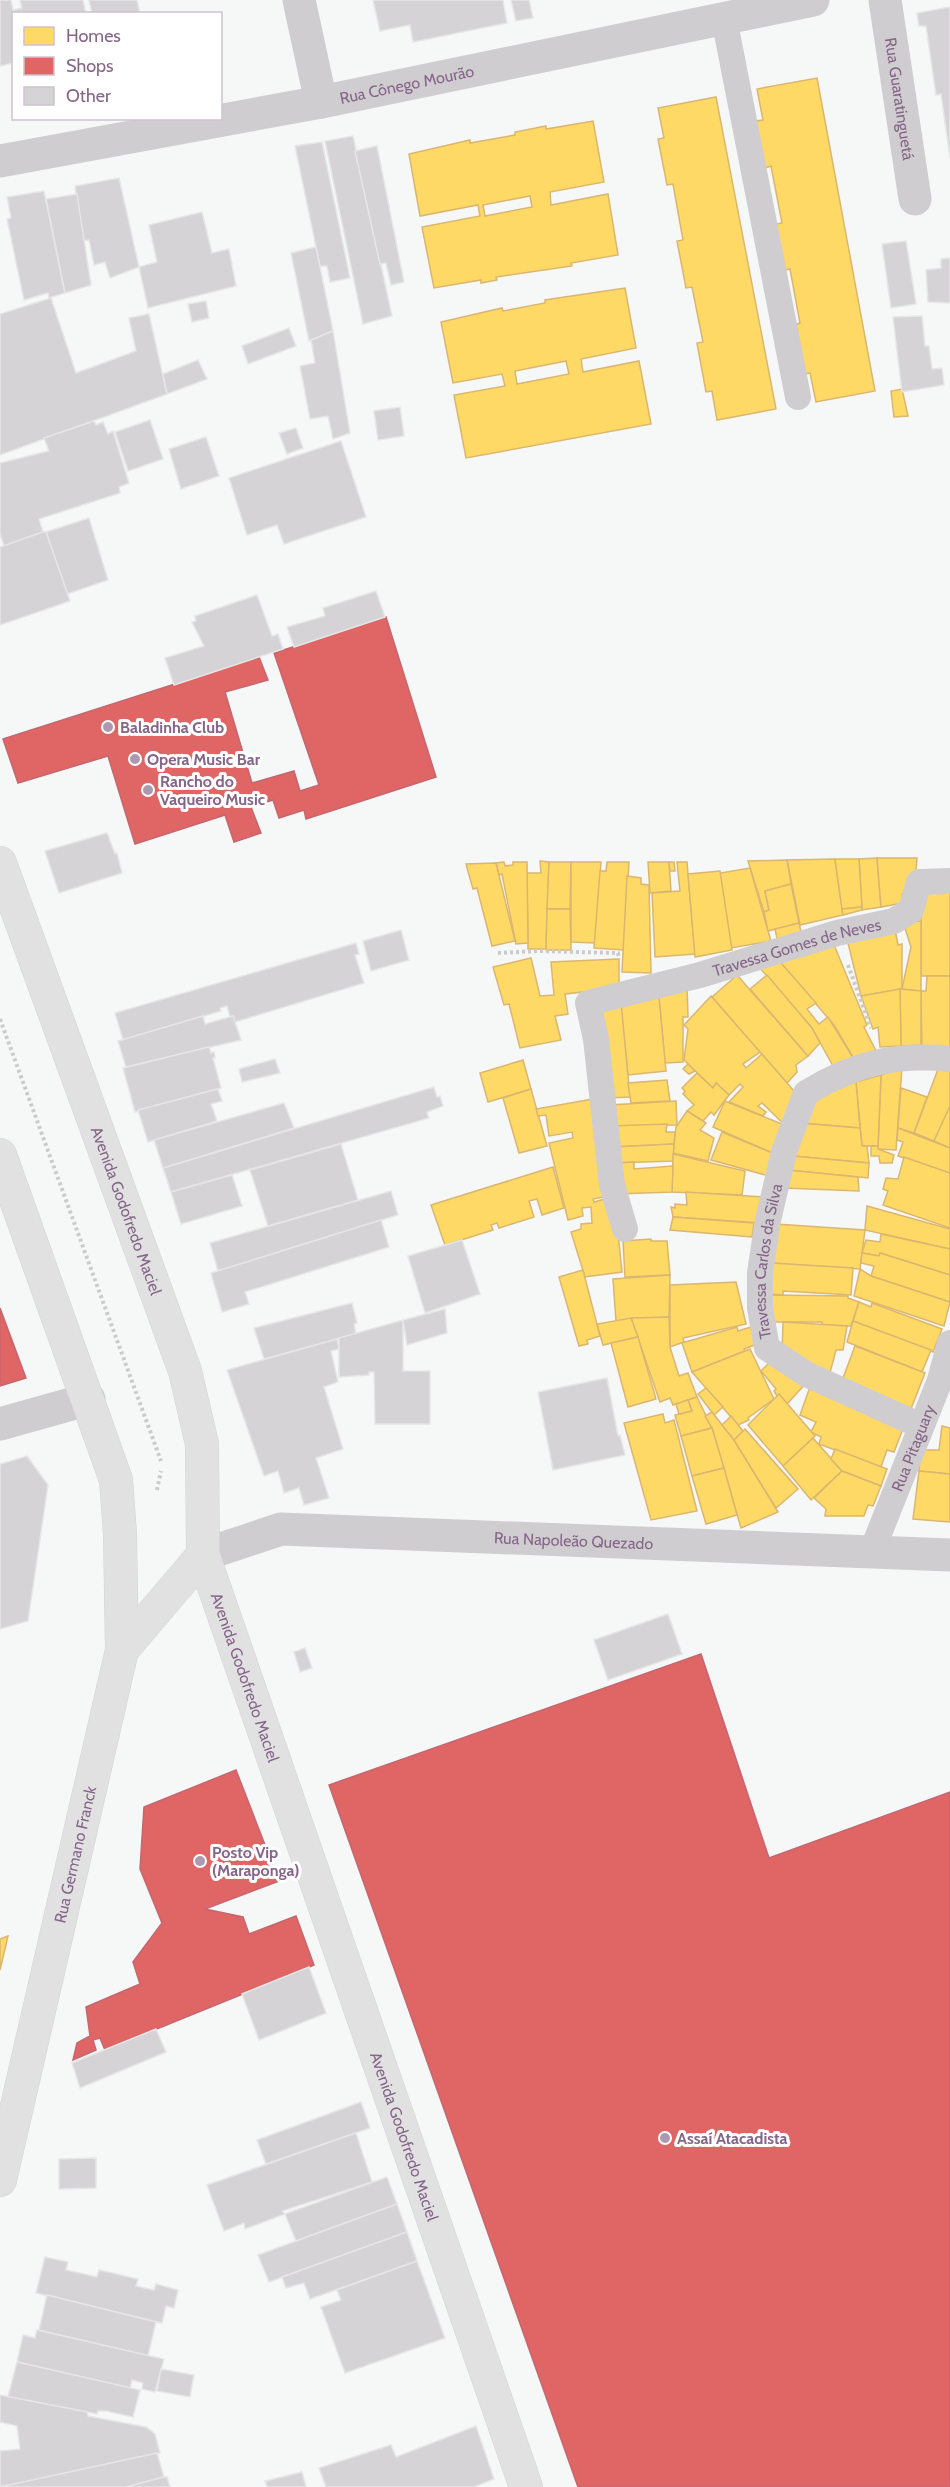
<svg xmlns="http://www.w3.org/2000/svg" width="950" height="2487" font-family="Cabin,sans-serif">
	<rect width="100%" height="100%" fill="#f6f7f7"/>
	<g fill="#ffd966" stroke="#dab670" stroke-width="1.5" fill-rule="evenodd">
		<path d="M817,78L875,391L816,402L810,373L804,374L795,325L800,323L790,269L785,270L776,224L782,223L771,166L765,168L756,121L763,120L757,89Z"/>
		<path d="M716,97L776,409L717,420L712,391L706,392L697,343L703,342L692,287L686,288L677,241L683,240L673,184L667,185L658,139L664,138L658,108Z"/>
		<path d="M593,121L604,182L550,192L551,205L608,194L618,255L571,263L572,266L496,277L497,280L481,283V280L434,288L422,227L480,216L478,205L420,216L409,154L470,140V143L515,135V132L546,126V129ZM530,196L532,207L485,216L483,205Z"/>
		<path d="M625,288L636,348L581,359L583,372L639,361L651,424L466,458L454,395L505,386L502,374L453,383L441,322L502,308L503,311L545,303V300ZM566,361L569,374L517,384L515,371Z"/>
		<path d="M902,389L908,416L894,417L891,391Z"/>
		<path d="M877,858L881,907L862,910L859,859Z"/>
		<path d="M877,858H917L914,894H902L903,903L881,907Z"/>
		<path d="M835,859L843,915L800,925L787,860Z"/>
		<path d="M835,859H859L862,907L842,909Z"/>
		<path d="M787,860L791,884L765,891L769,910L764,912L748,861Z"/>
		<path d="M540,861L549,862L546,949H528L527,873H541Z"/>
		<path d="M504,862L505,866L513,865V862H527L528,943L516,944L502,874L499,875L496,863Z"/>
		<path d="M549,862H571L570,909H547Z"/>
		<path d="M571,862H601L595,943L571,942Z"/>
		<path d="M607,862H629L624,950L594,948L600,871H606Z"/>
		<path d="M648,862H669L671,891L650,893Z"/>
		<path d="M669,862H674L675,871H670Z"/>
		<path d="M677,862H687L695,954L655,957L652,893L680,891Z"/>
		<path d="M496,863L515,941L492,946L477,888L473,889L466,864Z"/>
		<path d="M750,868L771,941L731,948L720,873Z"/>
		<path d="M720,871L732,950L695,957L688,874Z"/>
		<path d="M627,876L641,878V884L649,885L651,973L622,972Z"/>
		<path d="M791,884L799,923L768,931L764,912L769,910L765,891Z"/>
		<path d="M950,884V976H921V885Z"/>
		<path d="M862,907V910L843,915L842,909Z"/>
		<path d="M547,909H570L571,950H546Z"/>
		<path d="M921,921V991L902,989L911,947L903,922Z"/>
		<path d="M799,923L803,941L778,943L775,929Z"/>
		<path d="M895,929L898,945L902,944V989L861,996L847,939Z"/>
		<path d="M832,940L867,1025L864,1027L877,1053L857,1064L834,1025L780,962Z"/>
		<path d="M775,956L816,1003L807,1009L819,1024L828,1017L857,1064L838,1075L812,1028L760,968Z"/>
		<path d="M531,958L540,996L554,995L551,962L619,959V988L565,994L568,1014L555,1016L561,1040L520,1048L509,1004L504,1005L493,967Z"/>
		<path d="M737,975L808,1056L796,1065L797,1072L787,1083L712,997Z"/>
		<path d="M767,975L812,1028L820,1043L808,1056L750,989Z"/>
		<path d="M927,976H950V1052L922,1051L921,991H926Z"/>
		<path d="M687,984L688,1017H683V1062L665,1063L659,998Z"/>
		<path d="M900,989L921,991V1045L901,1046Z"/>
		<path d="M900,989L901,1046L880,1047L878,1027L873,1029L861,996Z"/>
		<path d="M711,996L760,1052L743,1064L746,1068L762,1054L801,1099L786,1126L762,1103L758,1106L766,1112L763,1116L729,1102L743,1087L740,1084L729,1095L716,1083L713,1088L684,1060L688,1029L684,1025Z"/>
		<path d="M659,998L666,1071L628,1075L620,1000Z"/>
		<path d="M621,1002L630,1097L607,1098L592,1004Z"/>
		<path d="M523,1060L531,1089L488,1102L480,1073Z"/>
		<path d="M688,1064L695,1071L689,1074L683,1069Z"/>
		<path d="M940,1064L950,1067V1108L934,1141L914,1133Z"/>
		<path d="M902,1067L896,1150L878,1149L881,1075Z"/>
		<path d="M697,1073L713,1088L716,1083L729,1095L714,1115L711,1112L703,1121L687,1111L694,1105L683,1094L685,1091L682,1088Z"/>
		<path d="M881,1075L878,1146H862L856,1082Z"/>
		<path d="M667,1080L670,1101L631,1103L628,1083Z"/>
		<path d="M856,1082L860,1128L802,1123L807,1095Z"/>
		<path d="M901,1088L927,1097L914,1133L898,1128Z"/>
		<path d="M531,1089L547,1146L519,1153L503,1098Z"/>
		<path d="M599,1098L604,1197L593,1199L594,1202L612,1197L615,1205L622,1272L585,1277L571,1232L581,1229V1224L592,1223L591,1207L582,1208L583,1216L568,1220L549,1143L573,1138L572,1132L549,1136L546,1115L538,1116L536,1109Z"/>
		<path d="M676,1101L677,1125L611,1126L610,1105Z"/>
		<path d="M725,1101L789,1127L777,1155L713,1127Z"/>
		<path d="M949,1108H950V1148L934,1141Z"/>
		<path d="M687,1111L706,1123L700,1130L714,1138L708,1161L673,1153L676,1127Z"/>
		<path d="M799,1123L860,1128L862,1146H867L869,1163L793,1156Z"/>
		<path d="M667,1124L666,1132H675L674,1144L613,1147L611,1126Z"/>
		<path d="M898,1128L950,1148V1173L898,1156L903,1142L897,1140Z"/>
		<path d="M722,1132L777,1155L769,1176L711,1160Z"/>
		<path d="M674,1144L673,1161L614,1163L613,1147Z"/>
		<path d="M871,1146H878V1149L894,1155L892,1163H880L879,1156H871Z"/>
		<path d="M673,1154L745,1171L742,1195L672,1192Z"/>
		<path d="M793,1156L869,1163L868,1178L787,1170Z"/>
		<path d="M904,1157L950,1173V1228L883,1205L888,1191L883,1189L886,1178L898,1179Z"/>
		<path d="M634,1162V1169L673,1166L672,1192L617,1194L614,1163Z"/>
		<path d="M553,1167L564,1208L542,1215L537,1199L529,1201L534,1217L499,1228L497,1223L491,1225L493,1230L445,1245L431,1205Z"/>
		<path d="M787,1170L858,1177L859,1191L784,1188Z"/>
		<path d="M686,1192L764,1197L761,1223L673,1217L671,1207L675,1208V1204L687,1205Z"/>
		<path d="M867,1206L950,1229V1249L865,1230Z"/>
		<path d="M673,1217L754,1223L752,1237L670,1230Z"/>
		<path d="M775,1224L865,1230L860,1269L771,1263Z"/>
		<path d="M881,1234L950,1249V1275L880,1253L879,1256L862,1253L866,1240L880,1242Z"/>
		<path d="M651,1239V1241H667L670,1275L625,1277L623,1241Z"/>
		<path d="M862,1253L879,1256L880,1253L950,1275V1302L871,1276L874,1266L861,1263Z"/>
		<path d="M771,1263L853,1268L851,1295L783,1291V1295L768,1294Z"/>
		<path d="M860,1269L871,1276L950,1302L944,1326L854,1296Z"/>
		<path d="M583,1270L600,1336L587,1340L588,1344L579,1346L559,1277Z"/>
		<path d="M670,1275L669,1317L616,1321L613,1279Z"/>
		<path d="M736,1282L746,1324L683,1338L684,1342L670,1347V1285Z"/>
		<path d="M770,1295L848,1296V1298L859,1302L851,1326L822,1325V1322H772Z"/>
		<path d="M859,1302L871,1307L872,1303L942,1329L933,1352L853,1321Z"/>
		<path d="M669,1317L670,1347L679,1376L688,1373L697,1397L673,1405L670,1398L660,1402L631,1318Z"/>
		<path d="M631,1318L638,1337L603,1345L597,1324Z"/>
		<path d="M853,1321L931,1350L922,1372L847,1342Z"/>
		<path d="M783,1322L847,1326L843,1350H836L828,1380L782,1354Z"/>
		<path d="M737,1327L738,1331L751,1327L755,1345L744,1349L745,1351L692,1372L682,1343Z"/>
		<path d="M638,1337L656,1399L628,1407L611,1343Z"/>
		<path d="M855,1346L925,1373L909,1414L840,1386Z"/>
		<path d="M750,1349L774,1399L748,1418L749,1420L738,1425L692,1372Z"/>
		<path d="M776,1356L807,1382L787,1404L779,1394L777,1396L774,1391L776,1389L761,1371Z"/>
		<path d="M811,1384L906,1421L894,1452L887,1450L881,1467L819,1444L821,1437L811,1432L816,1422L800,1415Z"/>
		<path d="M706,1388L723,1407L714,1415L698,1394Z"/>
		<path d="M779,1394L815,1436L783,1466L748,1425Z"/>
		<path d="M697,1397L712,1428L681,1436L675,1415L692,1411L688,1400Z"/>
		<path d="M688,1400L692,1411L679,1414L676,1404Z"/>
		<path d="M712,1412L734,1440L778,1512L741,1528L712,1428L705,1416Z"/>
		<path d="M663,1414L665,1423L674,1420L697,1511L651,1520L624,1423Z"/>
		<path d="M731,1416L743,1431L734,1440L722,1425Z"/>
		<path d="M942,1426L950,1428V1474L919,1471L921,1450H939Z"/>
		<path d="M712,1428L724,1468L692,1476L681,1436Z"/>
		<path d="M745,1429L798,1489L776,1508L734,1440Z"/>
		<path d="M813,1438L842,1471L811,1500L783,1466Z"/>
		<path d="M835,1449L887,1469L881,1486L842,1471L831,1459Z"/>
		<path d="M724,1468L737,1515L706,1524L692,1476Z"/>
		<path d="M842,1471L881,1486L873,1506L868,1505L864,1516H825L826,1509L814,1498Z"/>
		<path d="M919,1471L950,1474V1522L913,1519Z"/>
		<path d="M8,1936L0,1970V1939Z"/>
	</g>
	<g fill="#e06666" stroke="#c56670" stroke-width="1.5">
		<path d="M386,617L436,777L306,819L304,810L279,818L273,800L251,807L261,833L234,842L225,815L135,844L108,756L18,783L3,739L259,657L268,680L225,692L252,783L294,771L300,791L319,785L274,653Z"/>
		<path d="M0,1308L26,1378L0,1386Z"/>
		<path d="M701,1654L769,1858L950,1792V2487H578L329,1785Z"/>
		<path d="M236,1770L279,1881L205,1909L243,1917L249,1934L296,1916L314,1965L105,2050L100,2038L93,2040L96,2050L73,2060L77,2043L90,2036L86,2007L140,1984L133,1962L162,1923L140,1869L144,1807Z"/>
	</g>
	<g fill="#d5d3d5" stroke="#e6e6e6" stroke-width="1.5">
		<path d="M0,0H11L14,14V63L0,66Z"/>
		<path d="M20,0H83L86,14H14L13,10L22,8Z"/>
		<path d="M89,0H137L140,14H92Z"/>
		<path d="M373,0H503L507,23L413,42L410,25L380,31Z"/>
		<path d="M511,0H529L533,18L516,21Z"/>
		<path d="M950,7V158L941,94L936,95L926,26H919L917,13Z"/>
		<path d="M353,136L392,316L363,324L325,141Z"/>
		<path d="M322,142L350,278L330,282L327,266H320L295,146Z"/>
		<path d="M377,146L404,282L391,285L386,263L380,264L355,151Z"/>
		<path d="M119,178L139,267L110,278L105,262L94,265L89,240L83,241L75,186Z"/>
		<path d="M44,191L65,293L49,298L48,293L24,300L7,219L11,218L7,197Z"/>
		<path d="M77,194L91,285L65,293L46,199Z"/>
		<path d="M202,212L212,253L229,249L236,286L148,308L139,267L157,262L149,225Z"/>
		<path d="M906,241L916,304L891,308L882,244Z"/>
		<path d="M316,247L333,331L309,341L291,253Z"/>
		<path d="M950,258V303L928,302L926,270L941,268V259Z"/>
		<path d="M51,298L76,373L136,351L129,318L149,314L167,394L0,455V314Z"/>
		<path d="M206,301L209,318L192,322L188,304Z"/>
		<path d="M922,316L925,346H929L932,369L942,368L944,385L902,392L893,317Z"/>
		<path d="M289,328L296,346L248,364L242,346Z"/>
		<path d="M333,331L350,433L333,439L328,416L310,419L300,366L315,363L311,340Z"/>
		<path d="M198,360L207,379L167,394L163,374Z"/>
		<path d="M400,407L404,436L378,440L374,411Z"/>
		<path d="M150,420L163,459L128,471L115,432Z"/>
		<path d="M94,421L96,425L103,422L108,434L113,431L129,483L119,487L120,493L39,519L43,532L4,546L0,534V463L49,451L44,438Z"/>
		<path d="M296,428L303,448L287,454L279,433Z"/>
		<path d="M206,437L219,476L181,489L169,449Z"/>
		<path d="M341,441L366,517L284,544L277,525L247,535L229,478Z"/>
		<path d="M89,518L108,580L67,594L46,532Z"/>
		<path d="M43,532H46L70,601L0,625V547Z"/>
		<path d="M376,591L385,617L294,647L287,627L325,616L323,608Z"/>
		<path d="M257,595L272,636L278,634L283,649L174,685L165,658L204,646L192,622L196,621L195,616Z"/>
		<path d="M107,833L115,854L117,853L122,873L59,893L45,851Z"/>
		<path d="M401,930L409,960L371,971L363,941Z"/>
		<path d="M356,943L359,954L355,955L364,983L235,1022L233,1016L230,1017L227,1006L220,1008L221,1011L123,1040L115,1013Z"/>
		<path d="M203,1016L205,1024L233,1016L241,1040L126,1067L118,1041Z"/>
		<path d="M209,1047L211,1053L214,1052L215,1058H213L221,1088L135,1112L123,1068Z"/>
		<path d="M275,1059L280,1073L242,1082L239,1069Z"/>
		<path d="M434,1087L437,1097L440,1096L443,1106L427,1112L429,1118L171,1192L163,1168Z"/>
		<path d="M218,1089L222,1101L211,1104L217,1121L148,1142L138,1110Z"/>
		<path d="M284,1103L294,1128L163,1168L154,1140Z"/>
		<path d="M341,1144L358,1200L268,1226L250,1170Z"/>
		<path d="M232,1175L242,1206L181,1224L171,1192Z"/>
		<path d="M391,1191L398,1215L218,1271L210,1243Z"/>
		<path d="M381,1220L389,1247L245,1292L249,1304L222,1312L211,1273Z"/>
		<path d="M462,1240L480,1294L425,1313L408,1256Z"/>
		<path d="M352,1303L357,1323L354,1324L356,1334L264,1359L254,1328Z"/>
		<path d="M445,1309L447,1333L407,1345L403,1320Z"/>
		<path d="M403,1320V1371H430V1424H375L374,1372H369V1375L339,1377V1338Z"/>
		<path d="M337,1339L339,1349L331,1351L338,1382L324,1387L343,1449L316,1458L329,1498L304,1505L299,1488L284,1493L278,1471L264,1476L227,1370Z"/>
		<path d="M607,1378L618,1436L620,1435L625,1455L553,1470L538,1392Z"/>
		<path d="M27,1456L48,1485L28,1621L0,1629V1464Z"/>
		<path d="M668,1614L682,1654L608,1680L594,1640Z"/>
		<path d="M305,1648L312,1668L300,1672L294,1652Z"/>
		<path d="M309,1967L326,2013L259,2040L242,1994Z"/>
		<path d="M156,2029L166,2052L80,2088L72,2063Z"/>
		<path d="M361,2102L370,2128L266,2164L257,2140Z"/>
		<path d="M356,2133L372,2182L282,2211L285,2214L245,2229L244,2223L224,2231L207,2185Z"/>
		<path d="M96,2158V2188L59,2189V2159Z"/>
		<path d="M387,2177L397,2204L296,2241L285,2214Z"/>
		<path d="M397,2204L407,2232L269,2282L258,2255Z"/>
		<path d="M407,2232L417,2261L310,2299L304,2283L286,2288L282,2277Z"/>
		<path d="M45,2257L68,2262L66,2270L97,2277L99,2270L138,2279L136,2286L154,2290L156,2284L178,2290L174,2308L166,2306L162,2323L36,2293Z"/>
		<path d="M417,2261L445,2338L345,2373L321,2307L341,2300L337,2290Z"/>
		<path d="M47,2295L156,2322L148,2356L39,2330Z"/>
		<path d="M37,2330L164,2359L155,2392L142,2389L143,2383L132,2380L130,2388L17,2362L23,2335L35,2338Z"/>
		<path d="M17,2362L140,2390L133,2417L106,2411H98L97,2414L8,2397Z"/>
		<path d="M161,2369L194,2375L190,2397L157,2391Z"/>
		<path d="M0,2395L87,2412L88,2416L146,2427L155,2434L160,2453L27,2483L0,2486V2451L20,2449L17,2426L0,2422Z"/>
		<path d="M476,2426L494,2479L474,2487H326L319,2468L391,2445L396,2457Z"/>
		<path d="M157,2453L164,2477L126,2487H0Z"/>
		<path d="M302,2472L306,2487H267L265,2481Z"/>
		<path d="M164,2477H167L170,2487H126Z"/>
	</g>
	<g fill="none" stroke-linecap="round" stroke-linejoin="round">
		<defs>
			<g id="primary">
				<path id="s7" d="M0,863L185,1371L202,1444L203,1555L526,2487"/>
				<path d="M0,1155L116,1480L120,1534L122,1650"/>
				<path id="s8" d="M0,2180L122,1650L203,1555"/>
			</g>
		</defs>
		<use href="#primary" stroke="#d5d3d5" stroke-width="34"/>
		<g stroke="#cccbcc" stroke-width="4" stroke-dasharray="3 3" stroke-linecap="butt">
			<path d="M498,953L540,951L618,953L619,959"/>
			<path d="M848,965L871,1028"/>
			<path d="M0,1019L161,1461"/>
			<path d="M157,1490L161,1471"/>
		</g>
		<g stroke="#d0cdd0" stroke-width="26">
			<path d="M724,18L798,397"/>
			<path id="s1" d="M625,1229L612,1185L596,1039L588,1003L700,975L837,933L894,921L911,910L919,882L950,881"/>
			<path id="s2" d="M921,1426L806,1374L767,1348L760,1308V1273L768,1220L784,1152L806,1093C853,1064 896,1053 950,1059"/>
			<path id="s3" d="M872,1551L940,1380L950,1343"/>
		</g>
		<g stroke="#d0cdd0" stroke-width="33">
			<path d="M299,0L321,102"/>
			<path id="s4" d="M885,0L915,199"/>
			<path id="s5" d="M0,161L321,102L813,0"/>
			<path d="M0,1424L89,1399"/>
			<path id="s6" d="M203,1555L281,1529L950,1555"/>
		</g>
		<use href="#primary" stroke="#e2e1e2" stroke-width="33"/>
	</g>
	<g fill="#ad99af" stroke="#fff" stroke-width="2">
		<circle cx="108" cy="727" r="6"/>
		<circle cx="135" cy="759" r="6"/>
		<circle cx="148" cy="790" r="6"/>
		<circle cx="200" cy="1861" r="6"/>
		<circle cx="665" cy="2138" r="6"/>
	</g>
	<g text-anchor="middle" stroke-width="6" stroke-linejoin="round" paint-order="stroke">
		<g font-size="16" fill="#856688" stroke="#fff">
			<text dy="6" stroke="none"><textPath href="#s5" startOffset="414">Rua Cônego Mourão</textPath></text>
			<text dy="6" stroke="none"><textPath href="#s4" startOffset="100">Rua Guaratinguetá</textPath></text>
			<text dy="6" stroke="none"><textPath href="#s1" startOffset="446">Travessa Gomes de Neves</textPath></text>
			<text dy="6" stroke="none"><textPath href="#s7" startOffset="370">Avenida Godofredo Maciel</textPath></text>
			<text dy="6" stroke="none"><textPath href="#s2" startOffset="261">Travessa Carlos da Silva</textPath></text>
			<text dy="6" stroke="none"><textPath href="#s3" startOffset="111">Rua Pitaguary</textPath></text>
			<text dy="6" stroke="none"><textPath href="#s6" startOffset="375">Rua Napoleão Quezado</textPath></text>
			<text dy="6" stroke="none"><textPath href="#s7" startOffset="856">Avenida Godofredo Maciel</textPath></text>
			<text dy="6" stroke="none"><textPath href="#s8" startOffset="334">Rua Germano Franck</textPath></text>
			<text dy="6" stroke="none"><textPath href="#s7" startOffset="1342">Avenida Godofredo Maciel</textPath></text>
		</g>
		<g font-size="16" font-weight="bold" fill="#856688" stroke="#fff" text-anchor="start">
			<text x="120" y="733">Baladinha Club</text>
			<text x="147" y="765">Opera Music Bar</text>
			<text x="160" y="787">Rancho do<tspan x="160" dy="18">Vaqueiro Music</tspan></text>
			<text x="212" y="1858">Posto Vip<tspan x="212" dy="18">(Maraponga)</tspan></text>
			<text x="677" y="2144">Assaí Atacadista</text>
		</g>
	</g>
	<rect x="12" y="12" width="210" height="108" fill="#ffffff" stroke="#cec2cf" stroke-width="1.5"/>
	<rect x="24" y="27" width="30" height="18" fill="#ffd966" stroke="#cec2cf" stroke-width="1.5"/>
	<text x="66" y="42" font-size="18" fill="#856688">Homes</text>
	<rect x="24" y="57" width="30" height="18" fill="#e06666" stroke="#cec2cf" stroke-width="1.5"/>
	<text x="66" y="72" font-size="18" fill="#856688">Shops</text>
	<rect x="24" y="87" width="30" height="18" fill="#d5d3d5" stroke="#cec2cf" stroke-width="1.5"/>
	<text x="66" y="102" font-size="18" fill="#856688">Other</text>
</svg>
